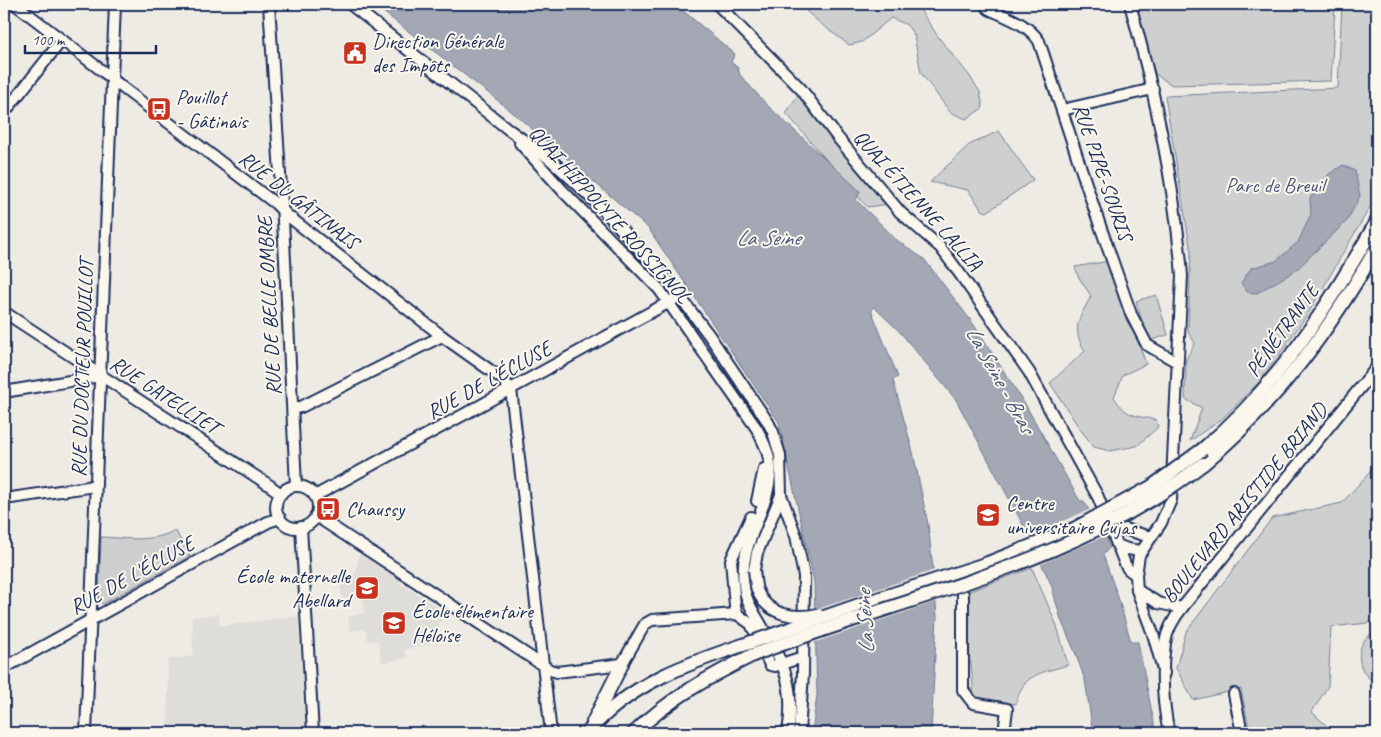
<svg xmlns="http://www.w3.org/2000/svg" width="1381" height="737" font-family="Caveat,sans-serif">
	<rect width="100%" height="100%" fill="#eeebe4"/>
	<filter id="ink" filterUnits="userSpaceOnUse"><feTurbulence type="fractalNoise" baseFrequency=".02" numOctaves="2"/><feDisplacementMap in="SourceGraphic" scale="10" xChannelSelector="R" yChannelSelector="G"/><feConvolveMatrix kernelMatrix="1 2 1 2 8 2 1 2 1" color-interpolation-filters="sRGB"/></filter>
	<g filter="url(#ink)">
		<g fill="#deddda">
			<path d="M364,553L402,578L399,583L447,612L431,636L430,644L403,650L408,658L382,663L378,641H368L365,629L350,631L348,617L365,613L362,595L343,599L338,579L355,574L359,555Z"/>
			<path d="M219,614L220,626L298,616L305,733H168V659L193,656L192,617Z"/>
		</g>
		<g fill="#cecfcf" stroke="#747f96">
			<path d="M798,4H916L939,38L969,75L980,92L983,108L966,119L950,112L921,73L914,35L907,25L891,18L862,42L849,45L821,24Z"/>
			<path d="M1133,4H1335L1331,81L1172,85L1155,74Z"/>
			<path d="M1342,4H1377V195L1309,312L1262,379L1223,418L1190,441L1202,408L1185,399L1186,359L1195,343L1188,332L1191,252L1165,96L1338,88Z"/>
			<path d="M798,95L890,204L867,207L786,113Z"/>
			<path d="M999,131L1033,180L987,212L982,210L968,190L930,182L969,145Z"/>
			<path d="M1109,261L1146,364L1123,375L1114,397C1126,417 1135,415 1156,420L1158,427L1137,446L1110,451L1094,447L1080,429L1050,383L1085,351C1070,327 1080,318 1091,296L1078,276L1075,267Z"/>
			<path d="M1156,295L1168,335L1148,341L1136,301Z"/>
			<path d="M1377,464V622L1331,627L1328,686L1312,712L1329,728L1330,733H1250L1241,689L1193,700L1176,668L1186,632L1272,518L1342,503Z"/>
			<path d="M175,530L190,556L103,604L99,601L101,537C126,538 153,543 175,530Z"/>
			<path d="M1032,568L1057,626L1068,665C1042,673 1022,673 1016,704L974,698L971,663L967,656V592Z"/>
			<path d="M1377,631V684C1355,673 1352,641 1377,631Z"/>
		</g>
		<g fill="#a3a8b4" stroke="#6d7892">
			<path d="M373,4H675L735,54L731,62L738,68L740,75L768,106L860,191L856,200L898,241L924,259L972,322L1025,404L1080,501H1084L1091,514L1099,522L1110,547L1103,555L1119,600L1131,642H1138L1156,733H1093L1085,680L1075,652L1061,620L1051,584L1020,519L956,400L900,332L874,307L872,308V312L898,377L893,380L913,452L928,524L933,569L937,616L931,733H812L817,695L814,581L779,422L648,228L505,106Z"/>
			<path d="M1343,165L1355,171L1360,196L1347,221L1295,271L1257,293L1247,292L1241,283L1251,268L1276,261L1298,242L1311,214L1310,198L1329,174Z"/>
		</g>
		<g fill="#eeebe4">
			<path d="M1091,509L1101,521L1107,535L1039,565L1025,537Z"/>
			<path d="M935,570L938,601L813,643L812,611Z"/>
		</g>
		<g fill="none" stroke-linecap="round" stroke-linejoin="round">
			<defs>
				<g id="minor">
					<path d="M15,4L105,73L123,88L276,204L288,216L442,336L501,378L511,389"/>
					<path d="M269,4L283,220L296,486"/>
					<path d="M350,4L508,129L551,160L575,182L612,219L668,281L709,335L768,422L773,432L780,455L781,495L796,536L804,576L803,674L799,733"/>
					<path d="M717,4L801,89L838,138L900,212L941,248L960,274L1029,372L1098,497L1125,564L1128,569L1136,575"/>
					<path d="M984,4L989,9C1007,17 1028,24 1039,41L1096,214L1131,314L1147,345L1177,362"/>
					<path d="M1130,4C1155,93 1175,184 1182,276L1171,500L1161,523L1139,555L1136,575L1137,590L1153,634L1164,673"/>
					<path d="M1062,110L1153,89"/>
					<path d="M4,113L62,40"/>
					<path d="M520,143L563,191L659,289L757,429C763,441 770,454 770,468C772,509 738,540 744,585C745,599 753,611 760,623C783,664 796,683 788,733"/>
					<path d="M4,312L269,485L281,494"/>
					<path d="M511,389L551,733"/>
					<path d="M4,392L94,377L100,374"/>
					<path d="M294,408L301,407L442,336"/>
					<circle cx="297" cy="507" r="21"/>
					<path d="M315,496L673,300"/>
					<path d="M4,499L88,487L96,484"/>
					<path d="M757,501L764,469"/>
					<path d="M316,516L550,670L557,672L622,664L645,624L652,620L737,614"/>
					<path d="M751,517L731,560L735,606L737,614L751,624L770,665L775,666L803,657"/>
					<path d="M1108,519L1121,528L1150,537"/>
					<path d="M301,527L313,733"/>
					<path d="M1117,545L1127,549L1141,551"/>
					<path d="M754,570L757,553L781,495"/>
					<path d="M1137,590L1158,603L1182,608"/>
					<path d="M963,594V690L973,703L1007,709L1004,733"/>
					<path d="M4,668L268,522L280,518"/>
					<path d="M1234,694L1242,733"/>
					<path d="M86,733L115,4"/>
					<path d="M1169,733C1163,705 1161,672 1165,643C1167,630 1174,618 1182,608L1377,367"/>
				</g>
				<g id="major">
					<path d="M1203,449C1278,386 1329,305 1377,221"/>
					<path d="M1203,464C1277,403 1330,329 1377,247"/>
					<path d="M856,606L988,563L1074,529"/>
					<path d="M593,722L622,664"/>
					<path d="M587,733C630,683 688,663 749,643"/>
					<path d="M634,733C669,699 710,676 753,655"/>
				</g>
			</defs>
			<use href="#minor" stroke="#1b2f5e" stroke-width="14"/>
			<use href="#major" stroke="#1b2f5e" stroke-width="16"/>
			<use href="#minor" stroke="#fbf7ec" stroke-width="10"/>
			<use href="#major" stroke="#fbf7ec" stroke-width="12"/>
			<defs>
				<path id="minor-bridge" d="M754,570C755,576 755,584 757,590C767,616 795,619 818,614"/>
				<g id="major-bridge">
					<path d="M1074,529L1151,487L1203,449"/>
					<path d="M749,643L856,606"/>
					<path d="M753,655C904,596 1072,566 1203,464"/>
				</g>
			</defs>
			<use href="#minor-bridge" stroke="#1b2f5e" stroke-width="14" stroke-linecap="butt"/>
			<use href="#major-bridge" stroke="#1b2f5e" stroke-width="16" stroke-linecap="butt"/>
			<use href="#minor-bridge" stroke="#fbf7ec" stroke-width="10"/>
			<use href="#major-bridge" stroke="#fbf7ec" stroke-width="12"/>
		</g>
	</g>
	<defs>
		<symbol id="civic-square" viewBox="-11 -11 22 22"><rect x="-9" y="-9" width="18" height="18" rx="4" fill="#c8321e" stroke="#fbf7ec"/><path d="M-.6-6.5H3V-4.5H.6V-3L4-1V1h2V6H-6V1h2V-1L-.6-3ZM-1.2 2.5V6h2.4V2.5Z" fill="#fff"/></symbol>
		<symbol id="bus-square" viewBox="-11 -11 22 22"><rect x="-9" y="-9" width="18" height="18" rx="4" fill="#c8321e" stroke="#fbf7ec"/><path d="M-5-6H5V4H4V6H2V4H-2V6H-4V4H-5ZM-3.5-4V0h7V-4ZM-3.5 1.2v1.5H-2V1.2ZM2 1.2v1.5H3.5V1.2Z" fill="#fff"/></symbol>
		<symbol id="university-square" viewBox="-11 -11 22 22"><rect x="-9" y="-9" width="18" height="18" rx="4" fill="#c8321e" stroke="#fbf7ec"/><path d="M0-5L7-2L0 1L-7-2ZM-4 1L0 2.5L4 1V4Q0 6-4 4Z" fill="#fff"/></symbol>
		<symbol id="school-square" viewBox="-11 -11 22 22"><rect x="-9" y="-9" width="18" height="18" rx="4" fill="#c8321e" stroke="#fbf7ec"/><path d="M0-5L7-2L0 1L-7-2ZM-4 1L0 2.5L4 1V4Q0 6-4 4Z" fill="#fff"/></symbol>
	</defs>
	<g fill-rule="evenodd">
		<use href="#civic-square" x="341" y="39" width="28" height="28"/>
		<use href="#bus-square" x="145" y="95" width="28" height="28"/>
		<use href="#bus-square" x="314" y="495" width="28" height="28"/>
		<use href="#university-square" x="974" y="501" width="28" height="28"/>
		<use href="#school-square" x="353" y="574" width="28" height="28"/>
		<use href="#school-square" x="380" y="609" width="28" height="28"/>
	</g>
	<g text-anchor="middle" stroke-width="4" stroke-linejoin="round" paint-order="stroke">
		<g font-size="21" fill="#1b2f5e" stroke="#fbf7ec" text-anchor="start">
			<text x="372" y="48">Direction Générale<tspan x="372" dy="24">des Impôts</tspan></text>
			<text x="176" y="104">Pouillot<tspan x="176" dy="24">- Gâtinais</tspan></text>
			<text x="1006" y="510">Centre<tspan x="1006" dy="24">universitaire Cujas</tspan></text>
			<text x="346" y="516">Chaussy</text>
			<text x="350" y="583" text-anchor="end">École maternelle<tspan x="350" dy="24">Abellard</tspan></text>
			<text x="412" y="618">École élémentaire<tspan x="412" dy="24">Héloïse</tspan></text>
		</g>
		<g font-size="21" fill="#1b2f5e" stroke="#fbf7ec">
			<text transform="translate(1103 172) rotate(71)" y="7">RUE PIPE-SOURIS</text>
			<text transform="translate(299 200) rotate(38)" y="7">RUE DU GÂTINAIS</text>
			<text transform="translate(918 200) rotate(48)" y="7">QUAI ÉTIENNE LALLIA</text>
			<text transform="translate(610 214) rotate(48)" y="7">QUAI HIPPOLYTE ROSSIGNOL</text>
			<text transform="translate(269 306) rotate(-93)" y="7">RUE DE BELLE OMBRE</text>
			<text transform="translate(1282 330) rotate(-54)" y="7">PÉNÉTRANTE</text>
			<text transform="translate(82 368) rotate(-88)" y="7">RUE DU DOCTEUR POUILLOT</text>
			<text transform="translate(489 380) rotate(-29)" y="7">RUE DE L'ÉCLUSE</text>
			<text transform="translate(165 395) rotate(33)" y="7">RUE GATELLIET</text>
			<text transform="translate(1244 503) rotate(-51)" y="7">BOULEVARD ARISTIDE BRIAND</text>
			<text transform="translate(132 575) rotate(-29)" y="7">RUE DE L'ÉCLUSE</text>
		</g>
		<g font-size="21" fill="#48577a" stroke="#fbf7ec">
			<text x="1275" y="192">Parc de Breuil</text>
		</g>
		<g font-size="22" font-style="italic" fill="#445378" stroke="#fbf7ec">
			<text x="768" y="245">La Seine</text>
			<text transform="translate(1001 379) rotate(61)" y="8">La Seine - Bras</text>
			<text transform="translate(864 622) rotate(-93)" y="8">La Seine</text>
		</g>
	</g>
	<rect width="1381" height="737" fill="none" stroke="#fbf7ec" stroke-width="20"/>
	<rect x="10" y="10" width="1361" height="717" fill="none" stroke="#1b2f5e" stroke-width="2" filter="url(#ink)"/>
	<path d="M25 45v8h131v-8" fill="none" stroke="#1b2f5e" stroke-width="2.5"/>
	<text x="32" y="45" font-size="15" fill="#1b2f5e" stroke="#fbf7ec" stroke-width="4" paint-order="stroke">100 m</text>
</svg>
